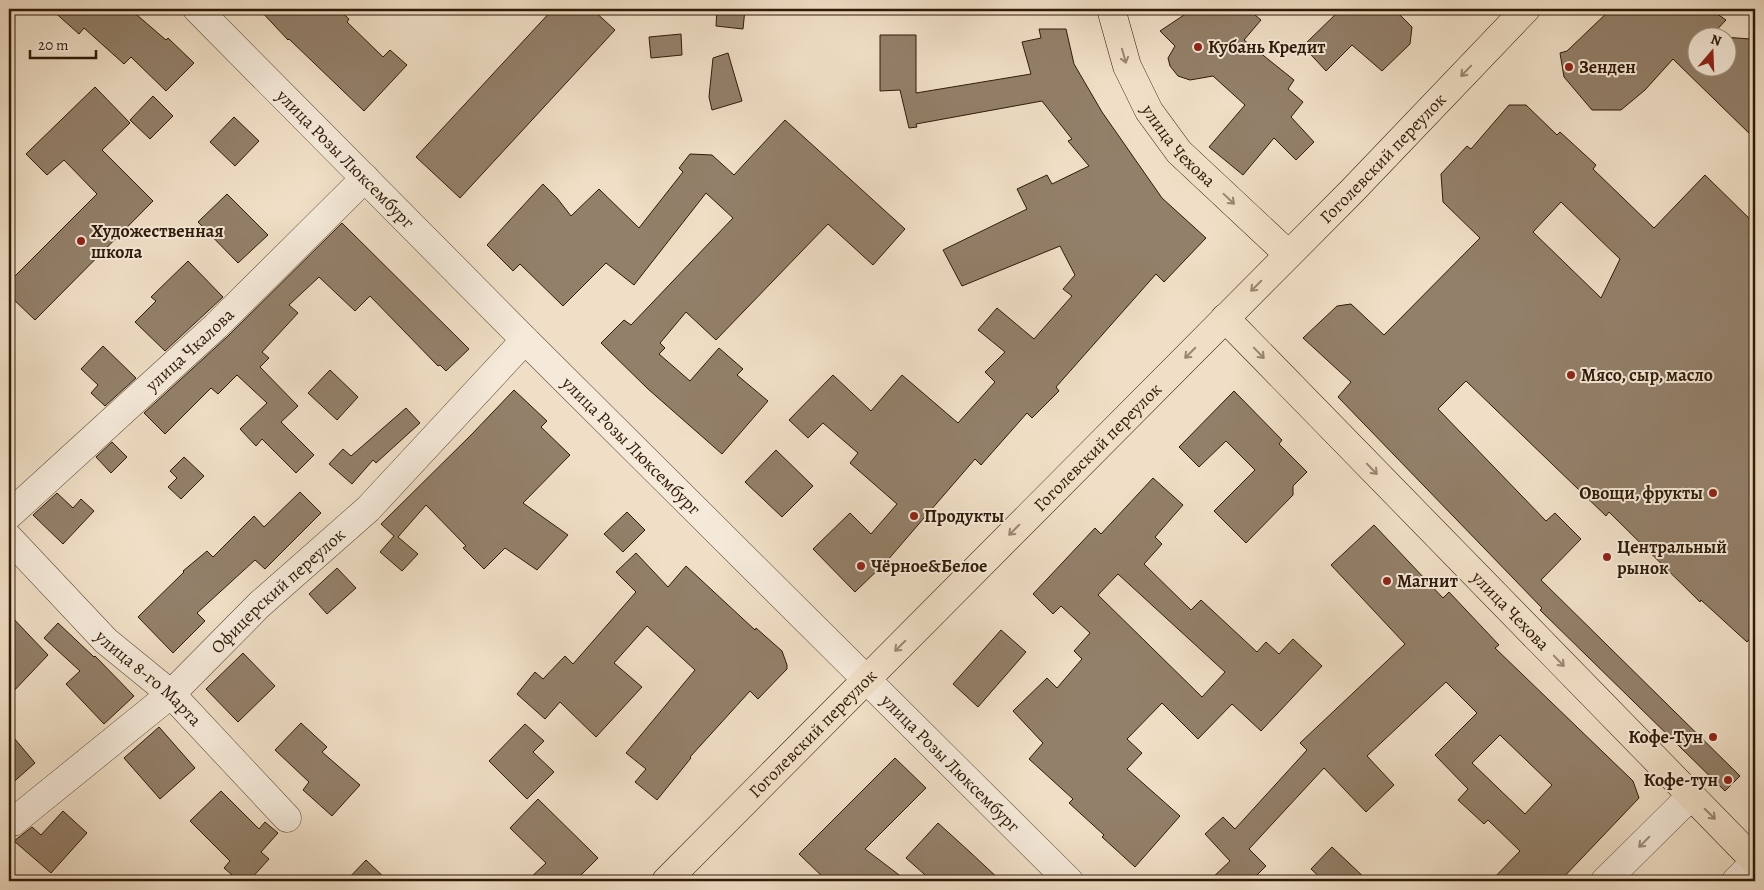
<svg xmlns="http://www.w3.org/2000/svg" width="1764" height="890" font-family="Alegreya,serif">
	<rect width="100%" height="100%" fill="#f0dfc6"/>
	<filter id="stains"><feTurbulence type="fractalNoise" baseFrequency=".004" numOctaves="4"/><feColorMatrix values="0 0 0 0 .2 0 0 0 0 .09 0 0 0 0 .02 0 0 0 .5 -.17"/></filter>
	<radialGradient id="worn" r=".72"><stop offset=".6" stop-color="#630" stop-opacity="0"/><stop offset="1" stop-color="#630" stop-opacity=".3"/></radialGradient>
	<g fill="#93806a" stroke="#2f1a07" fill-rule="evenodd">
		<path d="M51,9H130L166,40L168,38L194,63L166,91L131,57L124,64L84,28L79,34Z"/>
		<path d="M259,9H338L349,19L347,22L383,57L390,50L407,65L364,111L289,39L288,40Z"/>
		<path d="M553,9H592L615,30L460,198L416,157Z"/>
		<path d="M717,9H745L743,29L716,26Z"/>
		<path d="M1193,9H1248L1261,20L1244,40L1294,80L1288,89L1303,102L1291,117L1314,142L1296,160L1274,138L1243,175L1209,147L1245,105L1213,76L1190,80L1178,76L1170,66L1168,58L1175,46L1160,31Z"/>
		<path d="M1341,9H1394L1412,27L1410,44L1382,71L1352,45L1326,71L1303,46Z"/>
		<path d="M1611,9H1710L1726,20L1711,36L1750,39L1755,44V139L1673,59L1645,90L1621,110H1592L1564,77L1560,53L1567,51ZM1696,38H1726V68H1696Z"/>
		<path d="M1039,29H1066L1074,64L1102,112L1162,198L1206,238L1164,282L1156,274L1056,387L1059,391L1032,418L1027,413L981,465L975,459L886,562L855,592L813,549L850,513L871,534L897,504L850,463L858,453L823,423L808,438L789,420L833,375L871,411L902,375L958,423L995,382L985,372L1005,352L978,330L997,308L1034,339L1072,296L1063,289L1075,275L1060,246L962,286L943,250L1027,209L1017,189L1047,175L1052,184L1089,166L1068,141L1072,139L1042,101L916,124L917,127L909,128L900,90L880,91V35H916V93L1031,74L1022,42L1041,38Z"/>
		<path d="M681,34L682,55L651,58L649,37Z"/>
		<path d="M728,53L742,101L712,110L709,97L713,58Z"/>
		<path d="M95,87L130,123L102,150L153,201L35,320L9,295V282L97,194L64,160L47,175L26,154Z"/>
		<path d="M153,96L173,116L150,139L130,120Z"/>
		<path d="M1509,105H1526L1557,135L1560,132L1596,165L1593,169L1654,228L1705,175L1755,224V633L1747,642L1701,600L1700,602L1609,512L1606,516L1466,381L1438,409L1546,521L1555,513L1581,539L1541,580L1740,776L1725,791L1540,610L1542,608L1338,397L1351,382L1303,338L1337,306L1351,304L1384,335L1480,238L1443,202L1441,174L1467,146L1471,149ZM1561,202L1620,259L1601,298L1533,232Z"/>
		<path d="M234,117L259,141L235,166L210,142Z"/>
		<path d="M785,120L905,229L873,265L828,224L716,340L686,312L660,343L665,348L659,354L690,381L719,348L743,369L737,375L768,401L722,454L648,389L601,343L624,320L631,325L733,218L706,193L634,285L606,263L563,306L520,264L513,271L487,245L543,184L557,198L571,216L599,189L639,228L683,172L679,168L690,154L712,155L734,175Z"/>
		<path d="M227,194L268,235L238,263L198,222Z"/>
		<path d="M342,223L469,349L446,371L440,365L438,366L370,296L355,311L319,277L289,305L298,313L262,352L269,358L260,367L298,406L281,422L314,455L296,473L262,439L256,446L240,429L267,403L237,375L218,394L211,388L165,434L144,413L227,337Z"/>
		<path d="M188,261L223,297L165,351L135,322L156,301L151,297Z"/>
		<path d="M103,346L136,378L105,406L91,393L98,385L81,369Z"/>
		<path d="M330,370L358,397L337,420L308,393Z"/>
		<path d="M514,390L547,421L541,427L570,455L523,503L568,535L537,570L505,548L484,569L463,548L466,546L426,505L398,537L418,554L402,571L380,552L394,536L381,524L472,434Z"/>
		<path d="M1234,391L1282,440L1279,444L1307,472L1293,486V495L1246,543L1214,511L1255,470L1226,441L1199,467L1179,447Z"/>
		<path d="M406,408L420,423L376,463L373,460L352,484L329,464L343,449L351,456Z"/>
		<path d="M112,442L127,457L111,473L96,457Z"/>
		<path d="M776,450L813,486L782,517L745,482Z"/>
		<path d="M184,457L204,476L181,499L168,487L177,478L170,471Z"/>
		<path d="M1153,478L1183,505L1155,537L1162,544L1144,564L1191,610L1201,600L1257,652L1266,642L1279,654L1293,639L1322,666L1261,731L1232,704L1198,739L1162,703L1127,739L1142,753L1127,769L1180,816L1135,867L1102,837L1104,835L1069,803L1073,799L1029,759L1043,743L1013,711L1047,678L1057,688L1082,659L1074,651L1090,633L1061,606L1053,614L1033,594L1095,528L1101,534ZM1118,574L1225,672L1202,697L1098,595Z"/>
		<path d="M300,492L321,513L265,569L255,560L197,613L205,621L173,653L138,617L184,572L183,571L207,551L213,557L254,516L264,527Z"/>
		<path d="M57,493L73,508L81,499L94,511L63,544L33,515Z"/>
		<path d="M627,512L645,530L623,552L604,534Z"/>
		<path d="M1374,525L1443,598L1449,592L1499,645L1495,648L1633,781L1639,798L1560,881H1491L1520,851L1488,820L1484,824L1458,800L1468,789L1435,755L1477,713L1446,682L1367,756L1394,785L1366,812L1324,768L1249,849L1266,866L1251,881H1209L1230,861L1205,834L1223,817L1235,829L1307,750L1300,743L1405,644L1331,565ZM1500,735L1552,785L1525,814L1472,763Z"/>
		<path d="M636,553L668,587L686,566L755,630L756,628L782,651L787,665V669L758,699L750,691L690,757L691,758L657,800L635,782L646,769L626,753L695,670L647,626L614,663L642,687L596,737L560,702L545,719L517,694L535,672L543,679L565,656L573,664L636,592L616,572Z"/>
		<path d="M337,568L356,588L327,614L309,594Z"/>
		<path d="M9,614L48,655L9,696Z"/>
		<path d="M58,623L94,657L95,656L134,696L104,724L66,684L80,671L44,638Z"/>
		<path d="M1001,630L1026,652L978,707L953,684Z"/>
		<path d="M243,653L275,686L238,722L206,689Z"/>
		<path d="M301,723L327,747L322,752L360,785L332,816L303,790L309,782L275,750Z"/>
		<path d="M525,724L544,741L533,752L554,772L527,799L489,761Z"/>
		<path d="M159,727L195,768L160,799L124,758Z"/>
		<path d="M9,732L35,763L9,786Z"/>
		<path d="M895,758L926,788L865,849L907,881H827L799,854Z"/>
		<path d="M221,791L259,829L265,822L278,833L261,852L269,859L249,881H239L224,868L230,861L190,821Z"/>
		<path d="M538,799L598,858L575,881H527L546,863L510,828Z"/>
		<path d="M63,811L87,833L51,873L14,841L32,827L41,835Z"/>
		<path d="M938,823L971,853L1001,881H932L906,858Z"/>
		<path d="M1332,847L1368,881H1324L1311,869Z"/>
		<path d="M366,860L388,881H346Z"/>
	</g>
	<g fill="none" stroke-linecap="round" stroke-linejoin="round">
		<defs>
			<g id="minor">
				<path id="s1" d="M197,9L525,340L1069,881"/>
				<path id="s2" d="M9,515L216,326L365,178"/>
				<path id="s3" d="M9,538L106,641L171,694L287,818"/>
				<path id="s4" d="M13,822L171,694L260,604L368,509L525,340"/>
				<path d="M1605,881L1691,796"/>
				<path d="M1736,881L1755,862"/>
			</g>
			<g id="major">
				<path id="s5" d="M1111,9L1127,66L1149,111L1179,152L1288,254"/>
				<path id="s6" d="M1225,318L1755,861"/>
				<path id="s7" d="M666,881L1352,191L1526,9"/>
			</g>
		</defs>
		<use href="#minor" stroke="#5f4b37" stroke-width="29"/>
		<use href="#major" stroke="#2f1a07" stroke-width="29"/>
		<use href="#minor" stroke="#f5eada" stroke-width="28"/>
		<use href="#major" stroke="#f0dfc6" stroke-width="28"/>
	</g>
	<defs><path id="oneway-shaft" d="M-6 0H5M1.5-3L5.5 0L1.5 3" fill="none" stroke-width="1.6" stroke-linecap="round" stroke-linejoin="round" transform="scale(1.25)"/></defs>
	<g stroke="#998670">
		<use href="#oneway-shaft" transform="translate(1124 56) rotate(74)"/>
		<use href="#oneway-shaft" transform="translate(1466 71) rotate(134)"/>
		<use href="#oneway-shaft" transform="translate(1229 199) rotate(43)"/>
		<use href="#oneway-shaft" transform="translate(1256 286) rotate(135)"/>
		<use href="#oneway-shaft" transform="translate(1190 353) rotate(135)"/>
		<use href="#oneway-shaft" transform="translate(1259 353) rotate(46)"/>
		<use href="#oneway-shaft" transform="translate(1372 469) rotate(46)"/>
		<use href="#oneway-shaft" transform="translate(1014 530) rotate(135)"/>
		<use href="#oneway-shaft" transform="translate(900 646) rotate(135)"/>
		<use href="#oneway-shaft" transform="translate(1559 661) rotate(46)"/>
		<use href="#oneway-shaft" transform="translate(1710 814) rotate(45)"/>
	</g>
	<use stroke="#9c8c7b" href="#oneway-shaft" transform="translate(1644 842) rotate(135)"/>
	<g fill="#8f2418" stroke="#f5eada" stroke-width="2">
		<circle cx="1198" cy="47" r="5"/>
		<circle cx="1569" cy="67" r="5"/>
		<circle cx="81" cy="241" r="5"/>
		<circle cx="1571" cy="375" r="5"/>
		<circle cx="1713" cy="493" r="5"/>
		<circle cx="914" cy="516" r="5"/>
		<circle cx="1607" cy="557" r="5"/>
		<circle cx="861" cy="566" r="5"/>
		<circle cx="1387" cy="581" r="5"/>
		<circle cx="1713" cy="737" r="5"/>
		<circle cx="1728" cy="780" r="5"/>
	</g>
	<g text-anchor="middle" stroke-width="4" stroke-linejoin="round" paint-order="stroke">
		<g font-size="18" font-weight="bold" fill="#2f1a07" stroke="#f5eada" text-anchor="start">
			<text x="1208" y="53">Кубань Кредит</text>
			<text x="1579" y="73">Зенден</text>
			<text x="91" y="237">Художественная<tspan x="91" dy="21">школа</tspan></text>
			<text x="1581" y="381">Мясо, сыр, масло</text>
			<text x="1703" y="499" text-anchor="end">Овощи, фрукты</text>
			<text x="924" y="522">Продукты</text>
			<text x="1617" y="553">Центральный<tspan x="1617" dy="21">рынок</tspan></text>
			<text x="871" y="572">Чёрное&amp;Белое</text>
			<text x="1397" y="587">Магнит</text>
			<text x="1703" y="743" text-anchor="end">Кофе-Тун</text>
			<text x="1718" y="786" text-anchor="end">Кофе-тун</text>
		</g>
		<g font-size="18" fill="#2f1a07" stroke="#f5eada">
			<text dy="6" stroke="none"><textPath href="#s5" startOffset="155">улица Чехова</textPath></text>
			<text dy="6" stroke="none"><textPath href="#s7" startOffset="1018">Гоголевский переулок</textPath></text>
			<text dy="6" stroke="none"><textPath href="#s1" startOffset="211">улица Розы Люксембург</textPath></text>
			<text dy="6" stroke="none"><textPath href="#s2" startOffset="245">улица Чкалова</textPath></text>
			<text dy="6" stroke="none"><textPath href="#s1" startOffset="616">улица Розы Люксембург</textPath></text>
			<text dy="6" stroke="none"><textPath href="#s7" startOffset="612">Гоголевский переулок</textPath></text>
			<text dy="6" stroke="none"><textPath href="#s4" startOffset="352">Офицерский переулок</textPath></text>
			<text dy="6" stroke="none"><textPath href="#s6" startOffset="409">улица Чехова</textPath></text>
			<text dy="6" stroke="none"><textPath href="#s3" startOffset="198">улица 8-го Марта</textPath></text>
			<text dy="6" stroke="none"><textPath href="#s7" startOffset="208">Гоголевский переулок</textPath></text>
			<text dy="6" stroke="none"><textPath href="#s1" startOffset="1066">улица Розы Люксембург</textPath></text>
		</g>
	</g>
	<rect width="1764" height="890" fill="none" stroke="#f0dfc6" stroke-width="30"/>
	<rect x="10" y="10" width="1744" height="870" fill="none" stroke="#2f1a07" stroke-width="2.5"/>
	<rect x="15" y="15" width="1734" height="860" fill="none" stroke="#2f1a07"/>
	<g transform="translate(1712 52) rotate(19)"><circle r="24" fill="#f5eada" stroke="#a69786"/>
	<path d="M0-4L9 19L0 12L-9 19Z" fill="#8f2418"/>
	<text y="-8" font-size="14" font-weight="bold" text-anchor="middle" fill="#2f1a07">N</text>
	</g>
	<path d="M30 50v8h66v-8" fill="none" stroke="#2f1a07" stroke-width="2.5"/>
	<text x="38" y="50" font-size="15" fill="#2f1a07" stroke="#f5eada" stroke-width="4" paint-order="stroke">20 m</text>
	<rect width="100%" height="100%" filter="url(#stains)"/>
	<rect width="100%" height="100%" fill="url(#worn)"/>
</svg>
